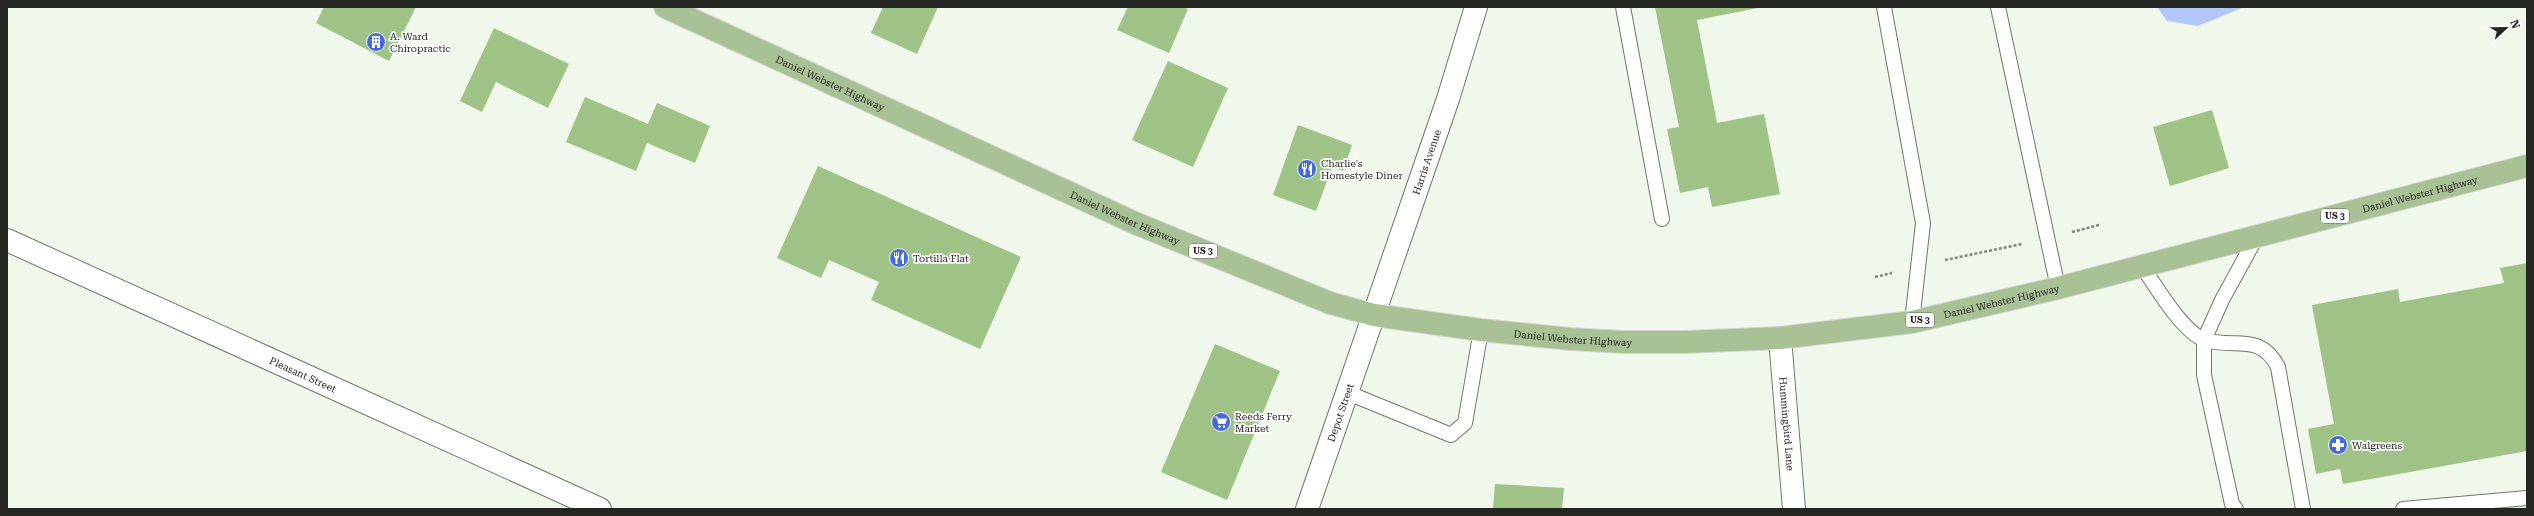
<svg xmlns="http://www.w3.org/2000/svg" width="2534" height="516" font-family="'Roboto Serif',serif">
	<rect width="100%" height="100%" fill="#eff8ea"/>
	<path fill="#b2c6f7" d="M2157,7H2244L2198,26L2167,21Z"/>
	<g fill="#9fc286">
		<path d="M324,7H416L389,61L316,23Z"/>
		<path d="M883,7H938L917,54L871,33Z"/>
		<path d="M1128,7H1183L1188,9L1169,53L1117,30Z"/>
		<path d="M1655,7H1763L1697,20L1717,123L1764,114L1780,194L1712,207L1708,187L1680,193L1667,129L1679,127Z"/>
		<path d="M494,28L569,64L548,108L496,82L482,112L460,101Z"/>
		<path d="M1168,61L1228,88L1193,167L1132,140Z"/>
		<path d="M585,97L648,124L657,103L710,126L695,163L647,143L636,171L566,142Z"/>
		<path d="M2212,110L2229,168L2170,186L2153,127Z"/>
		<path d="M1298,125L1352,145L1343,171L1332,167L1316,211L1273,195Z"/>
		<path d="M818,166L1021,257L980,349L871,300L879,282L829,260L821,278L777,258Z"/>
		<path d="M2527,263V451L2343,484L2340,469L2316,474L2308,429L2334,424L2312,305L2398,289L2400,302L2504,283L2500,268Z"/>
		<path d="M1215,344L1280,371L1227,500L1161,472Z"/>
		<path d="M1495,484L1564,488L1562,509H1493Z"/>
	</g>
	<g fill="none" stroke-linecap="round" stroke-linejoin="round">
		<defs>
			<g id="lane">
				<path d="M1623,7L1662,219"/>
				<path d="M1884,7L1923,223L1912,322"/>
				<path d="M1998,7L2058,288"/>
				<path d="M2142,266C2155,285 2183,333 2205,340C2235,349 2260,332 2278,367L2303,509"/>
				<path d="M1348,393L1451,435L1465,423L1481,330"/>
				<path d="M2236,509L2232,504L2204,375V340L2222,300L2257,236"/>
				<path d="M2403,509L2527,498"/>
			</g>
			<g id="street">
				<path id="s1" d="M7,240L600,509"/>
				<path id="s2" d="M1780,338L1794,509"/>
				<path id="s3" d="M1307,509L1448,99L1476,7"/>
			</g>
			<g id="primary">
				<path id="s4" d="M665,7L1135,223L1330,303L1374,315L1481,330L1570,339L1624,342H1685L1780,338L1912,322L2058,288L2527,166"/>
			</g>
		</defs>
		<use href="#lane" stroke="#6f776a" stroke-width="16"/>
		<use href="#street" stroke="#6f776a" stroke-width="24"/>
		<use href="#primary" stroke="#d7d8d7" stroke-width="24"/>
		<g stroke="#81877e" stroke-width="2.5" stroke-dasharray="3 2" stroke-linecap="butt">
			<path d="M2072,232L2099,225"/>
			<path d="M1945,260L2022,244"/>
			<path d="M1875,277L1892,273"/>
		</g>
		<use href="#lane" stroke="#fff" stroke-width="14"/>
		<use href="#street" stroke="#fff" stroke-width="22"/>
		<use href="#primary" stroke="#a9c295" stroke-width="22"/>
	</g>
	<defs>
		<symbol id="building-disc" viewBox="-11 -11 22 22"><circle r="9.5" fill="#4669dc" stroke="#fff"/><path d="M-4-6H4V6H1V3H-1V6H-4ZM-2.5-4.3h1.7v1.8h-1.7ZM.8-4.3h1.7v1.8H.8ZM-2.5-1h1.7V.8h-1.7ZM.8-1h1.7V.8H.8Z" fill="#fff"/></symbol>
		<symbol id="restaurant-disc" viewBox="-11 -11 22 22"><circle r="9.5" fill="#4669dc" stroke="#fff"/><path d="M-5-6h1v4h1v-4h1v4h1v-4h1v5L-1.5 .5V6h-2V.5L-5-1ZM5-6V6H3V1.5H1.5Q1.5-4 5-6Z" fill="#fff"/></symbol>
		<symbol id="supermarket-disc" viewBox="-11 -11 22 22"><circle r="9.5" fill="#4669dc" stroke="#fff"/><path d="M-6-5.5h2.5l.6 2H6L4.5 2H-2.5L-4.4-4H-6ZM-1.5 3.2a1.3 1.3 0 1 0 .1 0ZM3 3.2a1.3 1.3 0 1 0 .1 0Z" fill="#fff"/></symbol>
		<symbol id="pharmacy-disc" viewBox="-11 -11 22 22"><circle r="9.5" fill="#4669dc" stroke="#fff"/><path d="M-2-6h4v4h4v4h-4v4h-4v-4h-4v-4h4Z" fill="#fff"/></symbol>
	</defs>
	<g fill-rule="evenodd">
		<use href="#building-disc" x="365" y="31" width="22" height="22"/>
		<use href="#restaurant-disc" x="1296" y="158" width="22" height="22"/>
		<use href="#restaurant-disc" x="888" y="247" width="22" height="22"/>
		<use href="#supermarket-disc" x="1210" y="411" width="22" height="22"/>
		<use href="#pharmacy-disc" x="2327" y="434" width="22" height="22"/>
	</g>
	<g text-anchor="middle" stroke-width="3.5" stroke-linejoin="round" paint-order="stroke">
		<g fill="#fff" stroke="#656764" stroke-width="1">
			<rect x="2321" y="209" width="28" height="14" rx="3"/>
			<rect x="1189" y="244" width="28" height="14" rx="3"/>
			<rect x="1906" y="313" width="28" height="14" rx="3"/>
		</g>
		<g font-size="9" font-weight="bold" fill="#232621">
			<text x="2335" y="219">US 3</text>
			<text x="1203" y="254">US 3</text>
			<text x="1920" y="323">US 3</text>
		</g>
		<g font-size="10" fill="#232621" stroke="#fff" text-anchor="start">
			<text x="390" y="40">A. Ward<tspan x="390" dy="12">Chiropractic</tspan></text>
			<text x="1321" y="167">Charlie's<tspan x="1321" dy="12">Homestyle Diner</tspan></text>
			<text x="913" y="262">Tortilla Flat</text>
			<text x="1235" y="420">Reeds Ferry<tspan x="1235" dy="12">Market</tspan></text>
			<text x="2352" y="449">Walgreens</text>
		</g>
		<g font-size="10" fill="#232621" stroke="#fff">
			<text dy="4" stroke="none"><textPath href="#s4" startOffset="182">Daniel Webster Highway</textPath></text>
			<text dy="4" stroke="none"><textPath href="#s3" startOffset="367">Harris Avenue</textPath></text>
			<text dy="4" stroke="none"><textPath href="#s4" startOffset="1838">Daniel Webster Highway</textPath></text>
			<text dy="4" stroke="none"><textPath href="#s4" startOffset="506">Daniel Webster Highway</textPath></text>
			<text dy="4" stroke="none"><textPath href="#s4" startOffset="1406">Daniel Webster Highway</textPath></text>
			<text dy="4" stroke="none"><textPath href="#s4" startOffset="974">Daniel Webster Highway</textPath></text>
			<text dy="4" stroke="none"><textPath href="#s1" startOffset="325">Pleasant Street</textPath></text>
			<text dy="4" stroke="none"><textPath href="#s3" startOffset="102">Depot Street</textPath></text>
			<text dy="4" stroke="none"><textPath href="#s2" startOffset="86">Hummingbird Lane</textPath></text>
		</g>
	</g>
	<rect width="2534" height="516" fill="none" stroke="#232621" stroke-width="16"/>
	<g transform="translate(2506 28) rotate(68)" stroke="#ffffff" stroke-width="3" paint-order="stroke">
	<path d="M0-3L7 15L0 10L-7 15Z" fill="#232621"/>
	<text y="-6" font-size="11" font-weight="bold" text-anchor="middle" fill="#232621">N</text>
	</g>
</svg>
